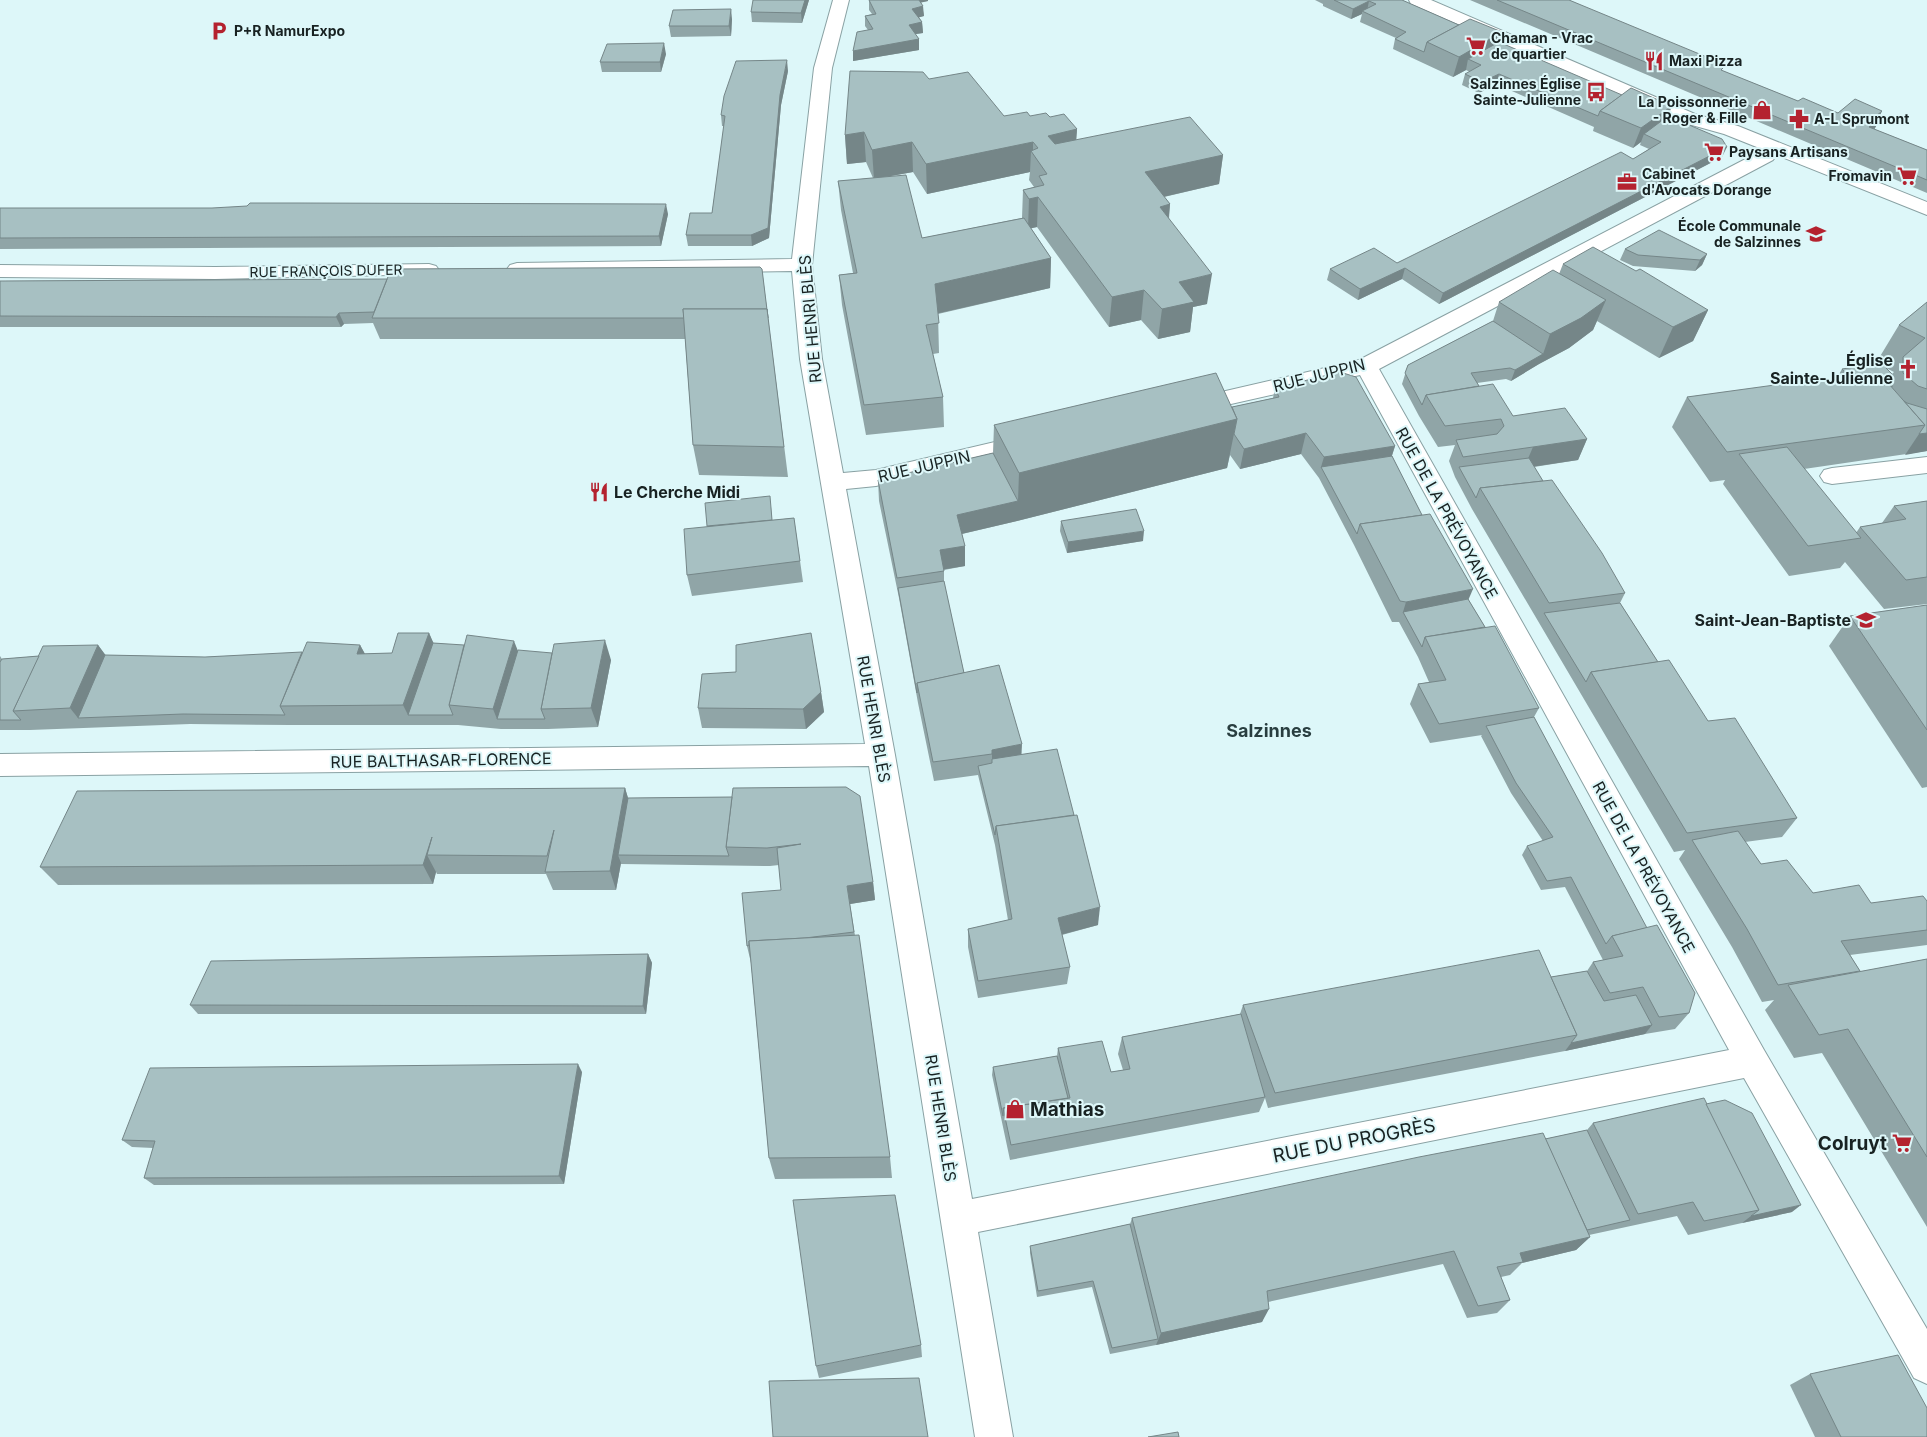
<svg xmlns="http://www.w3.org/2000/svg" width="1927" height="1437" font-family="Inter,sans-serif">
	<rect width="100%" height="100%" fill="#ddf7f9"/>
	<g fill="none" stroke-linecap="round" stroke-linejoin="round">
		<defs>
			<path id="lane" d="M1927,457V473L1832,484L1824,482L1820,476L1824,470L1832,468Z"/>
			<g id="street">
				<path d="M833,0H849L832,68L812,265L822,359L843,473L876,470L1029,434L1037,436L1041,442L1037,448L1029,450L876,486L846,489L895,755L972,1199L1729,1050L1360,375L1191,413L1183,411L1180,406L1183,401L1191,399L1359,360L1759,152H1773L1776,156L1773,160L1379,369L1764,1050L1927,1329V1384L1914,1378L1744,1078L978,1232L1013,1437H975L869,766L0,776V754L865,744L800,359L792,271L517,275L510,273L507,269L510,265L517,263L792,259L814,68Z"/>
				<path d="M429,264L436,266L439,270L436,274L215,279L0,277V265L215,267Z"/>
			</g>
			<path id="primary" d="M1409,0H1431L1695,114L1738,126L1927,202V215L1724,134L1681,122L1411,4Z"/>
		</defs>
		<use href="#lane" stroke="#89a1a3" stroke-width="2"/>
		<use href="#street" stroke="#89a1a3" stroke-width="2"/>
		<use href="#primary" stroke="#89a1a3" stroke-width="2"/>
		<use href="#lane" fill="#fff" fill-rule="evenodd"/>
		<use href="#street" fill="#fff" fill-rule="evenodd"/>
		<use href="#primary" fill="#fff" fill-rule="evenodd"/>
	</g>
	<g fill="#90a5a7" fill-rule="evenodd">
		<path d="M809,0L802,23L752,22L751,12Z"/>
		<path d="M869,0H928V1L921,2L924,16L919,17L922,22L923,33L915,34L919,39V50L853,61V51L868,30L865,26V16L872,14L869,10Z"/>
		<path d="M1315,0H1402L1668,116L1722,157L1439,304L1402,279L1358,300L1327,280L1330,269L1397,263L1633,159L1649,149L1640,145L1641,142L1633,148L1593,131L1594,127L1496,84L1479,93L1462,85L1465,74L1470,72L1466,70L1453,77L1393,49L1395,39L1396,38L1360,22L1362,14L1351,19L1323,6V4Z"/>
		<path d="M1470,0H1569L1723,71L1798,101L1838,113L1882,111L1878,119H1880L1874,129L1927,150V193Z"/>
		<path d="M732,19L731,36L671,37L669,26Z"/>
		<path d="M666,54L661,72H602L600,62Z"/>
		<path d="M788,71L781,105L769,238L752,246H688L686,235L712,213L724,126H722L721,115Z"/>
		<path d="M929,79L1004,116H1030L1050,117L1077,129L1076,140L1223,155L1219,184L1164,197L1170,204L1169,219L1207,304L1193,307L1190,332L1158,339L1141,320L1109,327L1037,227L1031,228L1051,258L1050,288L938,314L939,353L933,354L943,397L944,427L866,435L842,305L839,275L853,273L841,210L838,181L873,178L866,162L847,164L845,135ZM913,172L927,194L1030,172L1029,180L1034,187L1023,190L1022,218L922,238L891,176Z"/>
		<path d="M0,208H212L668,214L661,246L0,249Z"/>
		<path d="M1625,249L1707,254L1702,265L1695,271L1633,266L1620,260Z"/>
		<path d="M1563,264L1708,310L1693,341L1659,358L1597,321L1593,330L1569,348L1539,364L1511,381L1506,379L1477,383L1479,386L1513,416L1587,439L1578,460L1534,467L1543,481L1625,593L1620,603L1658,662L1708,721L1797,818L1782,837L1745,842L1761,864L1813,893L1871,903L1927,901V945L1850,955L1860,971L1858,972L1927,959V1227L1822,1053L1794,1058L1765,1010L1774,1000L1762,1002L1732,947L1679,859L1685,850L1674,852L1472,509L1455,477L1449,461L1455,445L1438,447L1419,416L1402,384L1408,365L1493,321L1499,302L1559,274Z"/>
		<path d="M762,269L788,477L699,475L693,445L685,339H380L373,323L344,324L341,327H0V281L387,279Z"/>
		<path d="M1927,302V451L1804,469L1856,533L1860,527L1882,523L1894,506L1927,501V604L1884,609L1845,562L1840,568L1789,576L1723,484L1725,480L1710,482L1672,427L1687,397L1837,378L1842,369L1878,364L1876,363L1899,325ZM1886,368L1894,372L1892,374Z"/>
		<path d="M1275,388L1395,446L1392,456L1422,515L1468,599L1485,627L1539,708L1534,717L1689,1013L1675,1029L1645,1034L1565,1051L1268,1108L1265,1098L1259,1112L1010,1160L992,1075L993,1067L1057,1056L1058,1048L1111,1072L1123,1070L1118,1054L1122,1037L1240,1014L1243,1005L1551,977L1587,971L1593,962L1603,960L1565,887L1541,890L1522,855L1527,846L1543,841L1511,793L1481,736L1482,735L1430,743L1410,704L1418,684L1429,682L1418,657L1399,622H1392L1354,545L1319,478L1301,454L1240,469L1230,455L1227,468L1017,521L962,534L965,546V566L944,570V582L964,673L1021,755L1098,925L1062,935L1070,967L1067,984L978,998L968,947V929L1008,920L995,845L978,775L934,781L918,703L899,598L879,501L878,480L993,453L994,425L1232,407L1273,398Z"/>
		<path d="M771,507L772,520L794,518L803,582L692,596L687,575L707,526Z"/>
		<path d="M1061,521L1143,541L1067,553L1060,531Z"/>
		<path d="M1927,605V787L1922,788L1829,646L1850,616Z"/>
		<path d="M429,633L433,643L611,660L598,727L548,729H501L458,725H291L190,724L30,730H0V656L2,659L39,656L98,645L105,655L205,657L302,653L360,645L365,654L392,653Z"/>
		<path d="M736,672L821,692L824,712L806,729L702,728L698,708Z"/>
		<path d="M625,788L628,798L732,797L873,882L875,900L850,904L890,1157L892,1178L775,1179L769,1158L751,963L747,946L781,890L779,865L770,866L621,864V863L616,890H553L546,874H437L436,872L433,884L58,885L40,867Z"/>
		<path d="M648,954L652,963L646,1014H198L190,1005Z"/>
		<path d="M582,1072L564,1184L154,1185L144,1178L153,1148L132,1147L122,1140Z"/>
		<path d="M1706,1104L1792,1212L1742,1223L1688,1235L1677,1216L1589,1235L1590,1237L1576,1250L1522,1263L1510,1275L1501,1277L1510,1300L1497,1313L1467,1318L1443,1264L1268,1302L1262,1322L1156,1345L1110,1354L1092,1287L1037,1297L1030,1253V1246L1130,1224L1132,1218L1545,1139L1587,1130L1593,1123Z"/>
		<path d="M921,1345L922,1357L819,1378L816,1366Z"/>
		<path d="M1810,1374L1927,1437H1815L1790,1385Z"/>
	</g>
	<g fill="#758688">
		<path d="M805,0H809L802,23L801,13Z"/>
		<path d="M915,0H928V1L915,4Z"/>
		<path d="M1369,1L1367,11H1362V14L1351,19L1353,9Z"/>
		<path d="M923,6L924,16L913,19L912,9Z"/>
		<path d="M731,9L732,19L731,36L729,26Z"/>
		<path d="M922,22L923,33L909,35V25Z"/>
		<path d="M1502,32L1496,52L1468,59L1466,70L1453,77L1459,57Z"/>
		<path d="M919,39V50L853,61V51Z"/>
		<path d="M664,43L666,54L661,72L660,62Z"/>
		<path d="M787,60L788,71L781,105L769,238L752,246L751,235Z"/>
		<path d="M1499,74L1496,84L1479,93L1482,82Z"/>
		<path d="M1672,106L1664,126L1644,134L1641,142L1633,148L1641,128Z"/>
		<path d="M1882,111L1877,121L1880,119L1874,130L1869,127L1875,117Z"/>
		<path d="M1077,129L1075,158L1046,165L1048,136Z"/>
		<path d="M864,132L866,162L847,164L845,135Z"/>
		<path d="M912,142L913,172L874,179L872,150Z"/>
		<path d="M1033,142V154L1031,151L1030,172L927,194L926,164Z"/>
		<path d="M1727,147L1722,157L1439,304L1443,293Z"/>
		<path d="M1223,155L1219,184L1141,202L1145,172Z"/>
		<path d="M1038,197L1037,227L1028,229L1029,199Z"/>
		<path d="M666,204L668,214L661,246L659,236Z"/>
		<path d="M1170,204L1167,234L1160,207Z"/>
		<path d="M1707,254L1702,265L1695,271L1700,260Z"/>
		<path d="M1051,258L1050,288L935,314V284Z"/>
		<path d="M1405,268L1402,279L1358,300L1360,289Z"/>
		<path d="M1212,274L1207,304L1193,307L1190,332L1158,339L1162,309L1179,282Z"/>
		<path d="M1144,290L1141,320L1109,327L1112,297Z"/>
		<path d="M1606,300L1593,330L1569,348L1539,364L1511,381L1515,370L1543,354L1550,334Z"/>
		<path d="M1708,310L1693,341L1659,358L1673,327Z"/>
		<path d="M339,313L344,324L341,327L336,317Z"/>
		<path d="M1237,419L1227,468L1017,521L957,535V515L1018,501L1019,473Z"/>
		<path d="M1306,433L1301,454L1240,469L1244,449Z"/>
		<path d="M1927,433V451L1905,455L1919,434Z"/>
		<path d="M1587,439L1578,460L1524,468L1533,447Z"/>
		<path d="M1395,446L1388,467H1321L1324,457Z"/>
		<path d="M1144,531L1143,541L1067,553L1068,542Z"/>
		<path d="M965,546V566L940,570V550Z"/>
		<path d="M1473,589L1464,610L1403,612L1406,602Z"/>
		<path d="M429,633L438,653L408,715L403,705Z"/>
		<path d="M605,640L611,660L598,727L591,708Z"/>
		<path d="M514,641L522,661L497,719L501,729L493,709Z"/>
		<path d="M98,645L113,665L78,718L70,708Z"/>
		<path d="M360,645L371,665L357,654Z"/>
		<path d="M821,692L824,712L806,729L803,709Z"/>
		<path d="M1022,744L1021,764L992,769V750Z"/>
		<path d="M625,788L631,808L618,855L621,863L616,890L610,871Z"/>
		<path d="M432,837L427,855L436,872L433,884L423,865Z"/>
		<path d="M873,882L875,900L850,904L847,886Z"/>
		<path d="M1100,907L1098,925L1056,936L1058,918Z"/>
		<path d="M648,954L652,963L646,1014L643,1006Z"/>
		<path d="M1652,1025L1645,1034L1565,1051L1571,1043Z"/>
		<path d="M578,1064L582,1072L564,1184L559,1176Z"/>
		<path d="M1801,1205L1792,1212L1742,1223L1751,1216Z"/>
		<path d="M1590,1237L1576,1250L1522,1263L1523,1262L1520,1253Z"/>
		<path d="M1269,1309L1262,1322L1156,1345L1161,1333Z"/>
	</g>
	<g fill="#a7c0c2" stroke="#758688">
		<path d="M753,0H805L801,13L751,12Z"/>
		<path d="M869,0H919L923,6L912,9L922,22L909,25L919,39L853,51L857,32L873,29L865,16L876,14Z"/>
		<path d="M1334,0H1402L1459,25L1427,42L1424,52L1395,39L1406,32L1362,11L1376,4L1369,1L1353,9Z"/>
		<path d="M1497,0H1569L1726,65L1721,70L1798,101L1803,98L1838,113L1855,99L1882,111L1875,117L1880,119L1869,127L1927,150V180Z"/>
		<path d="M731,9L729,26H669L673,10Z"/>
		<path d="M1470,19L1502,32L1459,57L1427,42Z"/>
		<path d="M1499,42L1622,95L1600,111L1598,116L1499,74L1482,82L1465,74L1481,65L1468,59Z"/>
		<path d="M664,43L660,62H600L607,44Z"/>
		<path d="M787,60L780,95L768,228L751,235H686L690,213H712L725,116L721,115L724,96L736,61Z"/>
		<path d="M850,71L923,72L929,79L968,72L1004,116L1027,112L1030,116L1046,113L1050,117L1064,114L1077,129L1048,136L1055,144L1190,117L1223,155L1145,172L1170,204L1160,207L1212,274L1179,282L1194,302L1162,309L1144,290L1112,297L1038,197L1029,199L1023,190L1044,185L1039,176L1047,174L1031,151L1038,148L1033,142L926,164L912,142L872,150L864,132L845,135Z"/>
		<path d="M1631,88L1672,106L1641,128L1600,111Z"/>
		<path d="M1668,116L1722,139L1727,147L1443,293L1405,268L1360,289L1330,269L1374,248L1397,263L1621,152L1633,159L1661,142L1644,134Z"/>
		<path d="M906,175L922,238L1024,218L1051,258L935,284L939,323L926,325L943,397L864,405L839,275L857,273L838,181Z"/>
		<path d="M250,203H297L666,204L659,236L0,238V208H212L247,206Z"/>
		<path d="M1659,230L1707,254L1700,260L1638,255L1625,249Z"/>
		<path d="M1593,247L1636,271L1640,269L1708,310L1673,327L1563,264Z"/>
		<path d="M760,267L762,269L768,318L767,309H683L684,318H372L391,269Z"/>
		<path d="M1553,270L1606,300L1581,318L1550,334L1499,302Z"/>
		<path d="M387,279L374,312L339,313L336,317L0,316V281Z"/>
		<path d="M1927,302V389L1918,386L1903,373V357L1925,338L1899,325Z"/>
		<path d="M683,309H767L784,447L693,445Z"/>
		<path d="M1493,321L1543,354L1515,370L1510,368L1471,373L1479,386L1426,395L1422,405L1405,373L1408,365Z"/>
		<path d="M1881,363L1892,374V387L1881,375L1849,377L1842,369Z"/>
		<path d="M1340,372L1356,377L1395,446L1324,457L1306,433L1244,449L1234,434L1237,419L1232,407L1279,397L1275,388Z"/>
		<path d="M1216,373L1237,419L1019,473L994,425Z"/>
		<path d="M1881,375L1925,425L1727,452L1687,397L1804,381Z"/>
		<path d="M1493,384L1513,416L1565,408L1587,439L1533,447L1463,457L1456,440L1497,434L1504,426L1501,419L1445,426L1426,395Z"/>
		<path d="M1904,401L1907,403L1927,409V433L1919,434L1925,425Z"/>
		<path d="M1787,447L1861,538L1808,546L1739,454Z"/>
		<path d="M993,453L1018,501L957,515L965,546L940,550L944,571L897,578L878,480Z"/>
		<path d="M1392,456L1422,515L1360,524L1357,534L1321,467Z"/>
		<path d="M1529,458L1543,481L1480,488L1476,498L1459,467Z"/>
		<path d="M1552,480L1602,553L1625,593L1549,603L1480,488Z"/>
		<path d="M770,496L772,520L707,526L705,503Z"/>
		<path d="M1927,501V577L1906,580L1860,527L1906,519L1894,506Z"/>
		<path d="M1136,509L1144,531L1068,542L1061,521Z"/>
		<path d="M1430,514L1473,589L1406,602L1400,601L1360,524Z"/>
		<path d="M794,518L800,561L687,575L684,529Z"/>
		<path d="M944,581L964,673L917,683V693L898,588Z"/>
		<path d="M1468,599L1485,627L1425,637L1422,647L1403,612Z"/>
		<path d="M1620,603L1658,662L1591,672L1586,682L1544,613Z"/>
		<path d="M1927,605V730L1850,616Z"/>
		<path d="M1495,626L1539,708L1439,724L1418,684L1446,680L1425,637Z"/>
		<path d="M398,633H429L403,705L280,706L307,642L360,645L357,654L392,653Z"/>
		<path d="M811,633L821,692L803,709L698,708L702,674L736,672V645Z"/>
		<path d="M467,635L514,641L493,709L449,705Z"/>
		<path d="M605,640L591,708L541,709L554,644Z"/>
		<path d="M433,643L464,645L449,705L453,715H408Z"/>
		<path d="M98,645L70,708L13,711L43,646Z"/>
		<path d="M518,650L552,653L541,709L545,719H497Z"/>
		<path d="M302,652L280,706L285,715L183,714L78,718L105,655L205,657Z"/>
		<path d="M39,656L13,711L21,720H0V662L2,659Z"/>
		<path d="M1669,660L1708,721L1735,718L1797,818L1687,833L1591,672Z"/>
		<path d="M999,665L1022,744L992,750V754L933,762L917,683Z"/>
		<path d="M1534,717L1647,928L1612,936L1606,944L1571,877L1547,881L1527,846L1553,837L1516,783L1486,726Z"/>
		<path d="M1057,749L1074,815L996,826L995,835L978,766L992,763V759Z"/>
		<path d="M846,787L860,796L873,882L847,886L854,932L805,938L749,941V945L747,946L742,893L781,890L777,848L801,844L767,848L726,847L733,788Z"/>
		<path d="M625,788L610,871L545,872L554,830L547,856L427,855L432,837L423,865L40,867L77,791Z"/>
		<path d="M732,797L726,847L729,856L618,855L628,798Z"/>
		<path d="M1077,815L1100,907L1058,918L1070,967L978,981L968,929L1012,919L996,826Z"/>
		<path d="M1738,831L1761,864L1787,860L1813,893L1859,885L1871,903L1923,896L1927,901V930L1841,941L1860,971L1778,985L1747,929L1692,840Z"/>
		<path d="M1657,925L1695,993L1689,1013L1659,1017L1643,987L1610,993L1593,962L1623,956L1612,936Z"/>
		<path d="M859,935L890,1157L769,1158L749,941Z"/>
		<path d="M1539,950L1577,1035L1275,1093L1243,1005Z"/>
		<path d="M648,954L643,1006L190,1005L211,961Z"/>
		<path d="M1927,959V1157L1848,1029L1819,1035L1788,985Z"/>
		<path d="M1587,971L1604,1001L1636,995L1652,1025L1571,1043L1577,1035L1551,977Z"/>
		<path d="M1241,1014L1265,1097L1011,1145L1003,1108L1070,1098L1058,1048L1102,1041L1111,1072L1130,1069L1122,1037Z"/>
		<path d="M1057,1056L1068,1098L1003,1108V1116L993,1067Z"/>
		<path d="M578,1064L559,1176L144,1178L155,1141L122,1140L150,1068Z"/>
		<path d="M1704,1098L1759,1210L1704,1221L1693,1202L1638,1214L1593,1123Z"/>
		<path d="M1725,1100L1752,1113L1801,1205L1751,1216L1759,1210L1706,1104Z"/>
		<path d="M1587,1130L1630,1220L1587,1230L1545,1139Z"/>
		<path d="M1543,1133L1590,1237L1520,1253L1523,1262L1497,1267L1510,1300L1478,1306L1454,1251L1267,1291L1269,1309L1161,1333L1132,1218L1419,1157Z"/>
		<path d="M895,1195L921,1345L816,1366L793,1200Z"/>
		<path d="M1130,1224L1158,1339L1112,1348L1093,1281L1038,1291L1030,1246Z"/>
		<path d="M1898,1355L1927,1408V1437H1841L1810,1374Z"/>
		<path d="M919,1378L928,1437H773L769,1381Z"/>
		<path d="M1178,1432L1179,1437H1148Z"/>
	</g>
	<defs>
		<symbol id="parking-bare" viewBox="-9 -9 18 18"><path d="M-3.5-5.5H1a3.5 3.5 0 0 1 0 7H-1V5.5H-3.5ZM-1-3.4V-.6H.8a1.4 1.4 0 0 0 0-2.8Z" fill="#b4222f" stroke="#ddf7f9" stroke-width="2.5" paint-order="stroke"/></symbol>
		<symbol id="supermarket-bare" viewBox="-9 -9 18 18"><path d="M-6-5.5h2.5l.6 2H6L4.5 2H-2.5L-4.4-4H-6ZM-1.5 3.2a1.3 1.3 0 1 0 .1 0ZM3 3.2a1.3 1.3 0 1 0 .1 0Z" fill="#b4222f" stroke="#ddf7f9" stroke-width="2.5" paint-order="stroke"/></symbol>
		<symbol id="restaurant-bare" viewBox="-9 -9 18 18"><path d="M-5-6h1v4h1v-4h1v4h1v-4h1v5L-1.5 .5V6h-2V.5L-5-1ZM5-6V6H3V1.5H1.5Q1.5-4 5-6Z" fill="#b4222f" stroke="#ddf7f9" stroke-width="2.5" paint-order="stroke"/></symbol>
		<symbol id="bus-bare" viewBox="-9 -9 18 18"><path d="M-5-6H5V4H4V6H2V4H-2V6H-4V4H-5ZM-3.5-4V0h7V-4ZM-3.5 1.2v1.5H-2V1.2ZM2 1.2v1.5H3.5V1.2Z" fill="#b4222f" stroke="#ddf7f9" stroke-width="2.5" paint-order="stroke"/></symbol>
		<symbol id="shop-bare" viewBox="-9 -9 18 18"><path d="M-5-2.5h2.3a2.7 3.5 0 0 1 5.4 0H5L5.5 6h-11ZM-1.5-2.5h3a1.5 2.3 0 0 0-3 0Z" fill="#b4222f" stroke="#ddf7f9" stroke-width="2.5" paint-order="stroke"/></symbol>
		<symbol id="pharmacy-bare" viewBox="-9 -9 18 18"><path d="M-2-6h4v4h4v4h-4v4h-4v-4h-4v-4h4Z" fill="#b4222f" stroke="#ddf7f9" stroke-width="2.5" paint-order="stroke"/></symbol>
		<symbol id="office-bare" viewBox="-9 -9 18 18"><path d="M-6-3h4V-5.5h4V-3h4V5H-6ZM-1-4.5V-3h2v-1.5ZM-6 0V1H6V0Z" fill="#b4222f" stroke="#ddf7f9" stroke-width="2.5" paint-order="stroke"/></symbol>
		<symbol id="school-bare" viewBox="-9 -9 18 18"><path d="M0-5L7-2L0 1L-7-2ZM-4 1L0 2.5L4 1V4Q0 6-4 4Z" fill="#b4222f" stroke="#ddf7f9" stroke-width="2.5" paint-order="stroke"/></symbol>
		<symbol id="church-bare" viewBox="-9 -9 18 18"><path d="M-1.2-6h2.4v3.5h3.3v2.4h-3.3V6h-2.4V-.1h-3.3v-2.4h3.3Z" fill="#b4222f" stroke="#ddf7f9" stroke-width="2.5" paint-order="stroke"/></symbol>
	</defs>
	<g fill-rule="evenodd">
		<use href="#parking-bare" x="205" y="17" width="28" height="28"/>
		<use href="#supermarket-bare" x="1462" y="32" width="28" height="28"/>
		<use href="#restaurant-bare" x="1640" y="47" width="28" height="28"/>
		<use href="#bus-bare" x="1582" y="78" width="28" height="28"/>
		<use href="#shop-bare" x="1748" y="96" width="28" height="28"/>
		<use href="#pharmacy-bare" x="1785" y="105" width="28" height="28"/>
		<use href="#supermarket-bare" x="1700" y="138" width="28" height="28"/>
		<use href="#supermarket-bare" x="1893" y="162" width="28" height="28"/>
		<use href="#office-bare" x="1613" y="168" width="28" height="28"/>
		<use href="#school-bare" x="1802" y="220" width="28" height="28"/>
		<use href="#church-bare" x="1894" y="355" width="28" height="28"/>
		<use href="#restaurant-bare" x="585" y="478" width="28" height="28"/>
		<use href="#school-bare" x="1852" y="606" width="28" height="28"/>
		<use href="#shop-bare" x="1001" y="1095" width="28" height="28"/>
		<use href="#supermarket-bare" x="1888" y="1129" width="28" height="28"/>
	</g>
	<g text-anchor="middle" stroke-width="4" stroke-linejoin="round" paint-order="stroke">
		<g font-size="14" font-weight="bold" fill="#182222" stroke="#ddf7f9" text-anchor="start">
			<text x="234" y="36">P+R NamurExpo</text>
			<text x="1491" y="43">Chaman - Vrac<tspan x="1491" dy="16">de quartier</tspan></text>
			<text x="1669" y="66">Maxi Pizza</text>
			<text x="1581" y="89" text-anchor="end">Salzinnes Église<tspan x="1581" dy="16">Sainte-Julienne</tspan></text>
			<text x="1747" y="107" text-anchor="end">La Poissonnerie<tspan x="1747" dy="16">- Roger &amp; Fille</tspan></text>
			<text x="1814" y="124">A-L Sprumont</text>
			<text x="1729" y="157">Paysans Artisans</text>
			<text x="1642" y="179">Cabinet<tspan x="1642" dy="16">d'Avocats Dorange</tspan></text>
			<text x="1892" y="181" text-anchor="end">Fromavin</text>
			<text x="1801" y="231" text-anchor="end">École Communale<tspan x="1801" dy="16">de Salzinnes</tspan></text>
		</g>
		<g font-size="14" fill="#182222" stroke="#ddf7f9">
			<text transform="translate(326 271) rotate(-1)" y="5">RUE FRANÇOIS DUFER</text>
		</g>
		<g font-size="16" fill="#182222" stroke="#ddf7f9">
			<text transform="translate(810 319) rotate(-95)" y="6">RUE HENRI BLÈS</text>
			<text transform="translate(1319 375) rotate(-14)" y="6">RUE JUPPIN</text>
			<text transform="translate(924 466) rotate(-13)" y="6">RUE JUPPIN</text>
			<text transform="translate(1447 513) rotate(61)" y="6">RUE DE LA PRÉVOYANCE</text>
			<text transform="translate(874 719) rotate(80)" y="6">RUE HENRI BLÈS</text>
			<text transform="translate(441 760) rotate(-1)" y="6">RUE BALTHASAR-FLORENCE</text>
			<text transform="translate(1644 867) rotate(61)" y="6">RUE DE LA PRÉVOYANCE</text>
			<text transform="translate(941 1118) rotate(81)" y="6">RUE HENRI BLÈS</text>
		</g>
		<g font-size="16" font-weight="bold" fill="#182222" stroke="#ddf7f9" text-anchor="end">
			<text x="1893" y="366">Église<tspan x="1893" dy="18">Sainte-Julienne</tspan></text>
			<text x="614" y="498" text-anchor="start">Le Cherche Midi</text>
			<text x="1851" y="626">Saint-Jean-Baptiste</text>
		</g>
		<g font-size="18" font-weight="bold" fill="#293e40" stroke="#ddf7f9">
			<text x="1269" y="737">Salzinnes</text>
		</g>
		<g font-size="19" font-weight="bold" fill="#182222" stroke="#ddf7f9" text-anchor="start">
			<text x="1030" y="1116">Mathias</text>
			<text x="1887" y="1150" text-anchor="end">Colruyt</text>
		</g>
		<g font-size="19" fill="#182222" stroke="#ddf7f9">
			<text transform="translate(1354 1140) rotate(-11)" y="7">RUE DU PROGRÈS</text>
		</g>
	</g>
</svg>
